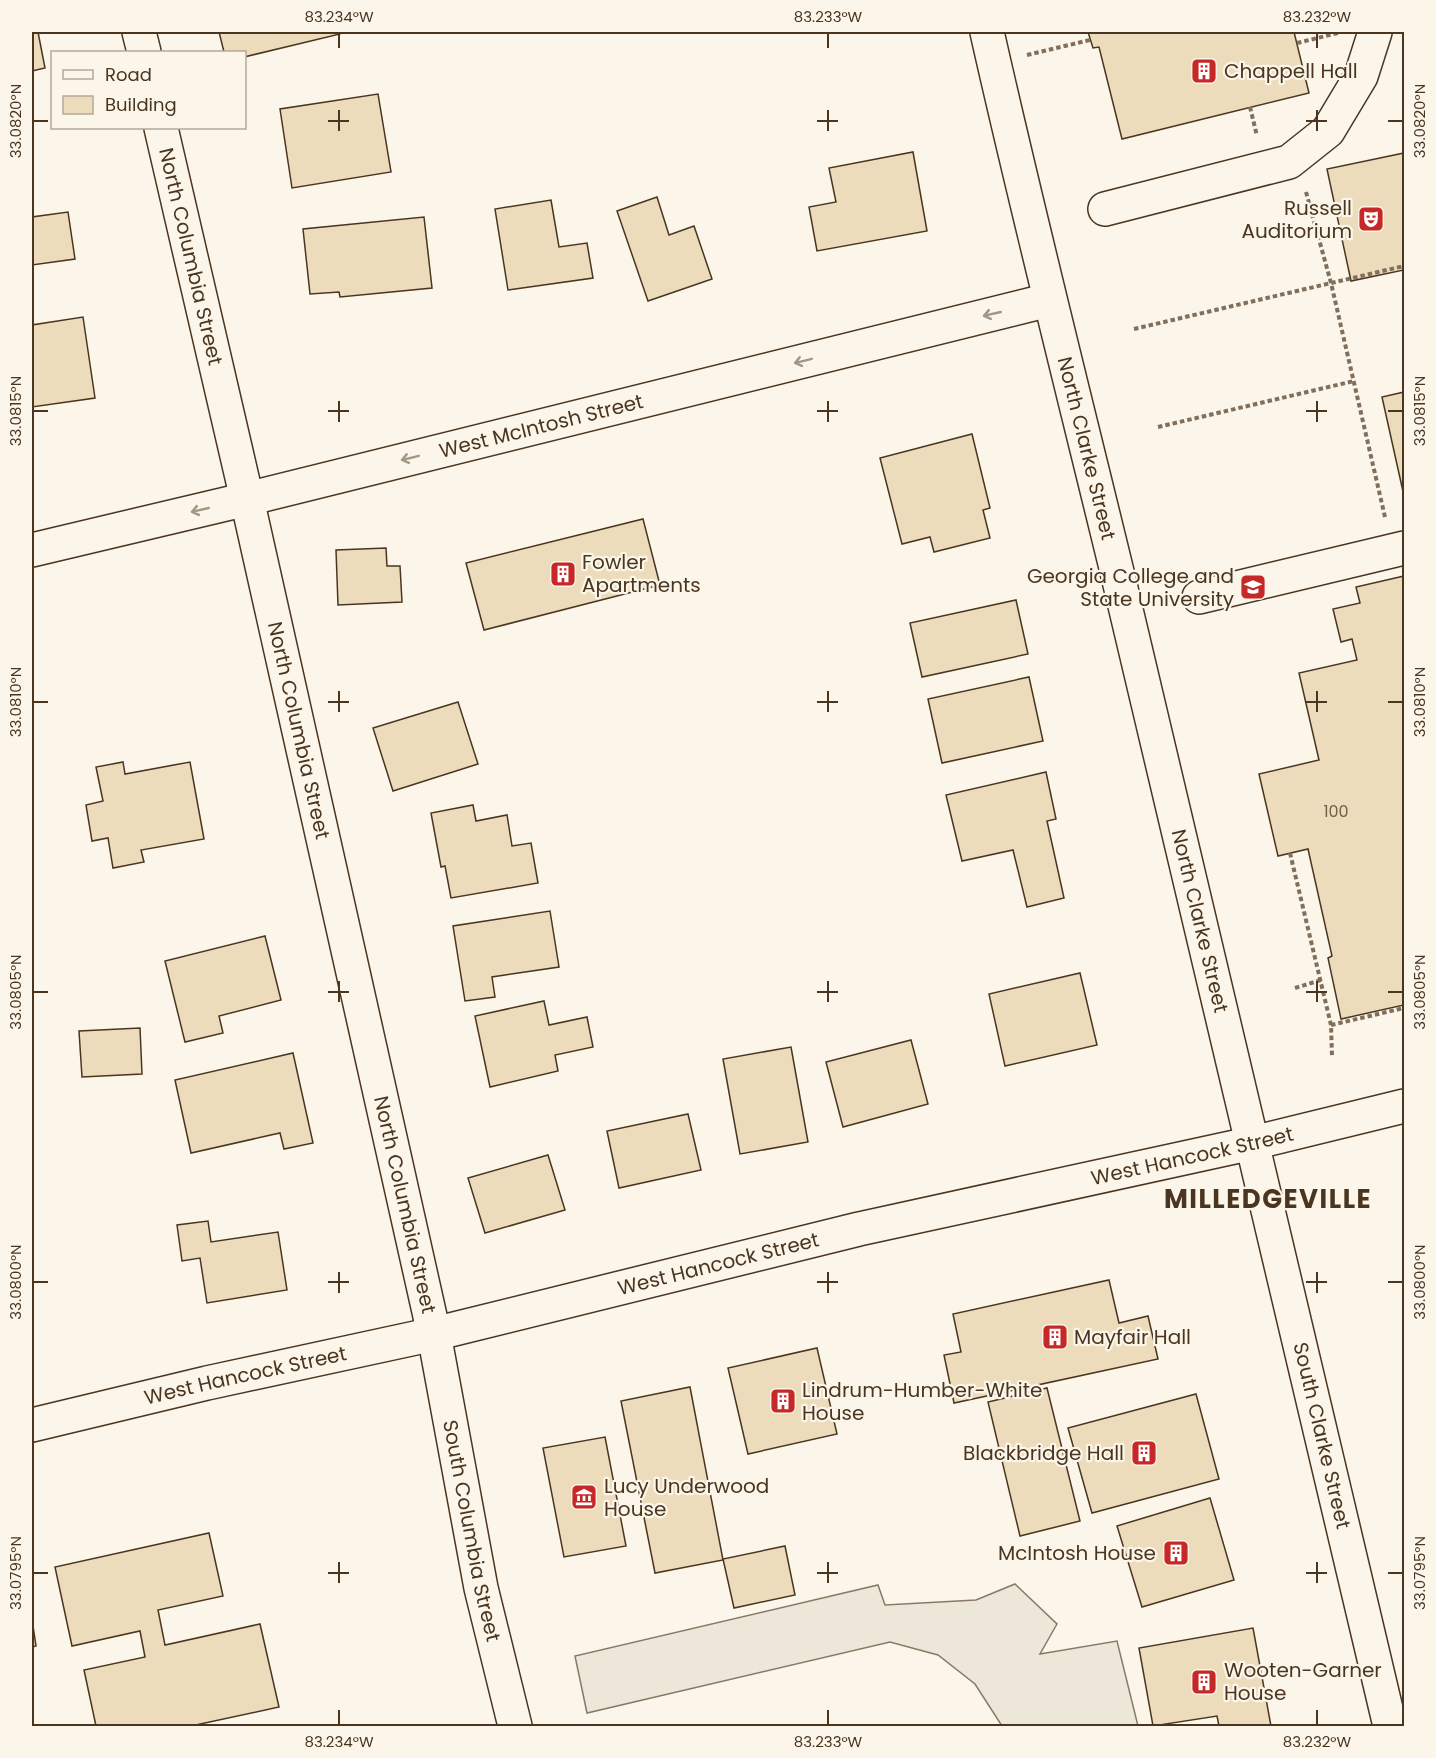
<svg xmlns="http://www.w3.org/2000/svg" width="1436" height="1758" font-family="Poppins,sans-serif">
	<rect width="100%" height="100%" fill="#fbf6e9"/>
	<path fill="#ede7d9" stroke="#887966" stroke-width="1.5" d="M1015,1584L1057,1624L1040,1654L1117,1641L1138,1726H1002L975,1684L938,1655L890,1642L587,1713L575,1656L878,1585L885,1605L976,1600Z"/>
	<g fill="#ecdcbc" stroke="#4a3520" stroke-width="1.5">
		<path d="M32,32H38L45,68L32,71Z"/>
		<path d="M219,32H340V34L244,57V52H224Z"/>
		<path d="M1088,32H1294L1309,93L1122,139L1099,47L1093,48Z"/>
		<path d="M378,94L391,172L292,188L280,109Z"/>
		<path d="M913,152L927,231L817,251L809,207L836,202L829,168Z"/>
		<path d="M1404,153V270L1351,281L1327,169Z"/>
		<path d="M657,197L669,235L694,226L712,279L648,301L617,211Z"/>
		<path d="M551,200L559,247L587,243L593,278L508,290L495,209Z"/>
		<path d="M68,212L75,259L32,265V217Z"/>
		<path d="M424,217L432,288L340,297L339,292L310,294L303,229Z"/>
		<path d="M83,317L95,398L32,407V325Z"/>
		<path d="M1404,392V496L1382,397Z"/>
		<path d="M972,434L990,508L983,510L990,538L934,552L930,537L902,544L880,458Z"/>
		<path d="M643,519L660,585L484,630L466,563Z"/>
		<path d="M386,548L387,566H400L402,602L338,605L336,550Z"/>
		<path d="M1404,576V1005L1341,1019L1328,958L1332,956L1308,849L1278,856L1259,774L1319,760L1299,673L1357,660L1352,639L1341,642L1333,609L1360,603L1356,587Z"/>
		<path d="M1016,600L1028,654L922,677L910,623Z"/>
		<path d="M1029,677L1043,741L942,763L928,699Z"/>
		<path d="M458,702L478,764L393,791L373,728Z"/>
		<path d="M123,762L125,774L190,762L204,839L141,850L144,862L113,868L108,838L92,841L86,805L103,801L96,767Z"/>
		<path d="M1046,772L1056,819L1047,821L1064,898L1027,907L1013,850L962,861L946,795Z"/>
		<path d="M473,805L476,821L507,815L512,846L531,843L538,883L451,898L445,866L441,867L431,813Z"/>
		<path d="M550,911L559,967L492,977L495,997L465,1001L453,926Z"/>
		<path d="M265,936L281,1000L219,1016L223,1033L185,1042L165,961Z"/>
		<path d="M1080,973L1097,1045L1005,1066L989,994Z"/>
		<path d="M544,1001L549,1025L587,1017L593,1047L555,1055L558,1071L490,1087L475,1016Z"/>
		<path d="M140,1028L142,1074L82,1077L79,1031Z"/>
		<path d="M911,1040L928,1104L843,1127L826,1062Z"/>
		<path d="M791,1047L808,1142L740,1154L723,1059Z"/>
		<path d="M293,1053L313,1143L284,1149L280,1133L191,1153L175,1080Z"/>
		<path d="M688,1114L701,1170L619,1188L607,1131Z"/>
		<path d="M548,1155L565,1210L485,1233L468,1178Z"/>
		<path d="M208,1221L211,1242L278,1232L287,1290L207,1303L200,1258L182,1261L177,1225Z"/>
		<path d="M1109,1280L1119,1323L1148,1316L1158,1359L954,1403L944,1355L961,1352L953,1314Z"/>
		<path d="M817,1348L837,1434L748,1454L728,1368Z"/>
		<path d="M690,1387L723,1560L655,1573L621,1401Z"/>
		<path d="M1047,1388L1080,1521L1020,1536L988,1402Z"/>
		<path d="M1196,1394L1219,1479L1092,1513L1068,1428Z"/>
		<path d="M605,1437L626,1546L564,1557L543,1448Z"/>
		<path d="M1210,1498L1234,1580L1142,1607L1117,1526Z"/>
		<path d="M209,1533L223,1596L158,1610L165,1645L260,1624L279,1707L191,1726H96L84,1670L145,1657L140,1631L72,1646L55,1567Z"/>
		<path d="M785,1546L795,1595L734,1608L723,1559Z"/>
		<path d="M32,1619L36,1646L32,1647Z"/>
		<path d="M1253,1628L1271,1726H1219L1217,1716L1153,1726L1139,1648Z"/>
	</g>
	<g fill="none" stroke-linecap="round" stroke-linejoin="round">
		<defs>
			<g id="minor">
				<path d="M139,32L144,52"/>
				<path id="s1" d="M161,128L247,499L434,1334L481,1588L515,1726"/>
				<path d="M1105,209L1289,162L1328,131L1361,76L1375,32"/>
				<path id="s2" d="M32,550L247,499L1049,300"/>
				<path d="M1199,597L1404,548"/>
			</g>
			<g id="major">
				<path id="s3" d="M987,32C1028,214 1074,395 1118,576C1209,960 1301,1343 1390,1726"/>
				<path id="s4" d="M32,1425L207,1383L434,1334L859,1229L1253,1143L1404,1106"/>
			</g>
		</defs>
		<use href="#minor" stroke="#4a3520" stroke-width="36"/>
		<use href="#major" stroke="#4a3520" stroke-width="36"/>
		<g stroke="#7f6f5c" stroke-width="4" stroke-dasharray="4.5 3" stroke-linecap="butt">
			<path d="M1297,43L1338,33"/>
			<path d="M1027,55L1090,40"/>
			<path d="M1250,107L1257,136"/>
			<path d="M1306,192L1331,283L1385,517"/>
			<path d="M1134,329L1404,266"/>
			<path d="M1158,427L1354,381"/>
			<path d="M1290,853L1331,1025L1332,1056"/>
			<path d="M1295,988L1321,980"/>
			<path d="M1331,1025L1404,1008"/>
		</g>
		<use href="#minor" stroke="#fbf6e9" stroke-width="33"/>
		<use href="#major" stroke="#fbf6e9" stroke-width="33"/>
	</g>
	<defs><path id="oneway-shaft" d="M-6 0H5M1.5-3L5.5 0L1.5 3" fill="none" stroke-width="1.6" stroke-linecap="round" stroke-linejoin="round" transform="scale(1.5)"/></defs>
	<g stroke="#a29684">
		<use href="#oneway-shaft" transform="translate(992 314) rotate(167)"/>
		<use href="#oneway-shaft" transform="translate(803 361) rotate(166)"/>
		<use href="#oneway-shaft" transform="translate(410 458) rotate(166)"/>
		<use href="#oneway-shaft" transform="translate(200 510) rotate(167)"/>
	</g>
	<path fill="none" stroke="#4a3520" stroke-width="2" d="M339,33V48M828,33V48M1317,33V48M339,110V131M828,110V131M1317,110V131M33,121H48M328,121H349M817,121H838M1306,121H1327M1388,121H1403M339,401V422M828,401V422M1317,401V422M33,411H48M328,411H349M817,411H838M1306,411H1327M1388,411H1403M339,691V712M828,691V712M1317,691V712M33,702H48M328,702H349M817,702H838M1306,702H1327M1388,702H1403M339,981V1002M828,981V1002M1317,981V1002M33,992H48M328,992H349M817,992H838M1306,992H1327M1388,992H1403M339,1272V1293M828,1272V1293M1317,1272V1293M33,1282H48M328,1282H349M817,1282H838M1306,1282H1327M1388,1282H1403M339,1562V1583M828,1562V1583M1317,1562V1583M33,1573H48M328,1573H349M817,1573H838M1306,1573H1327M1388,1573H1403M339,1710V1725M828,1710V1725M1317,1710V1725"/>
	<defs>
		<symbol id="building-square" viewBox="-11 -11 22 22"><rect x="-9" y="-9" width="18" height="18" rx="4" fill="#c62828" stroke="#fbf6e9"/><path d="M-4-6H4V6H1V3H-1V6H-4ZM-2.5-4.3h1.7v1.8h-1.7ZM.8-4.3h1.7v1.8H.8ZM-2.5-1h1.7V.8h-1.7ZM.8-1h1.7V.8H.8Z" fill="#fff"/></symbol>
		<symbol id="theatre-square" viewBox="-11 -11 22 22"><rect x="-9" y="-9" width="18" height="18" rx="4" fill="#c62828" stroke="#fbf6e9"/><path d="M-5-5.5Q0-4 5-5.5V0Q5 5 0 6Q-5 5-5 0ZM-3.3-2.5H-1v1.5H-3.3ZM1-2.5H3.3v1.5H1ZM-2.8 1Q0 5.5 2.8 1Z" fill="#fff"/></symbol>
		<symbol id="university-square" viewBox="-11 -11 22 22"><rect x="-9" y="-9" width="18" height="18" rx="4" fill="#c62828" stroke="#fbf6e9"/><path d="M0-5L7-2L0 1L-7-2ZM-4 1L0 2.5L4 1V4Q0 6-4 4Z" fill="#fff"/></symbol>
		<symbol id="museum-square" viewBox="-11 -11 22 22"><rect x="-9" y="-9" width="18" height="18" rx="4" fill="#c62828" stroke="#fbf6e9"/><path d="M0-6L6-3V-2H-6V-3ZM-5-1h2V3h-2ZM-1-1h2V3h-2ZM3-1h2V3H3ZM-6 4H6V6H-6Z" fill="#fff"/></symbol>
	</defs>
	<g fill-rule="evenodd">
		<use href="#building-square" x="1189" y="56" width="30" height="30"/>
		<use href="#theatre-square" x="1356" y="204" width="30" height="30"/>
		<use href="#building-square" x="548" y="559" width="30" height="30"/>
		<use href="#university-square" x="1238" y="572" width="30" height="30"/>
		<use href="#building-square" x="1040" y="1322" width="30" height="30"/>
		<use href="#building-square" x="768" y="1386" width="30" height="30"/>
		<use href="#building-square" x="1129" y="1438" width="30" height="30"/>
		<use href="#museum-square" x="569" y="1482" width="30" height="30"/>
		<use href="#building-square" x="1161" y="1538" width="30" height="30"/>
		<use href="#building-square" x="1189" y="1667" width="30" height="30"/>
	</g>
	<g text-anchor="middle" stroke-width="4.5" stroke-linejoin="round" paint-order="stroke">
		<g font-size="16" fill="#725f47">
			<text x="1336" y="817">100</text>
		</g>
		<g font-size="20" fill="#4a3520" stroke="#fbf6e9" text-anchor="start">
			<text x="1224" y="78">Chappell Hall</text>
			<text x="1352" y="215" text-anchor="end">Russell<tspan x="1352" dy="23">Auditorium</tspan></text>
			<text x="582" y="569">Fowler<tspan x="582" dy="23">Apartments</tspan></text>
			<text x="1234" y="583" text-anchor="end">Georgia College and<tspan x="1234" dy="23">State University</tspan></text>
			<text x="1074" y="1344">Mayfair Hall</text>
			<text x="802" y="1397">Lindrum-Humber-White<tspan x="802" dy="23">House</tspan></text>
			<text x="1124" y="1460" text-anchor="end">Blackbridge Hall</text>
			<text x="604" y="1493">Lucy Underwood<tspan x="604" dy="23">House</tspan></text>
			<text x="1156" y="1560" text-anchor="end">McIntosh House</text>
			<text x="1224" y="1677">Wooten-Garner<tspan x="1224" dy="23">House</tspan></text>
		</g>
		<g font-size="20" fill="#4a3520" stroke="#fbf6e9">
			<text dy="7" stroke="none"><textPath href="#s1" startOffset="132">North Columbia Street</textPath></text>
			<text dy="7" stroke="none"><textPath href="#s2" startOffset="524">West McIntosh Street</textPath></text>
			<text dy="7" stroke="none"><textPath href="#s3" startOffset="428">North Clarke Street</textPath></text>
			<text dy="7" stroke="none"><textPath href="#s1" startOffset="618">North Columbia Street</textPath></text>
			<text dy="7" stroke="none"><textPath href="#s3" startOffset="914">North Clarke Street</textPath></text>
			<text dy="7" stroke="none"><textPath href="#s4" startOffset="1191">West Hancock Street</textPath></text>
			<text dy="7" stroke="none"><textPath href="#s1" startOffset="1104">North Columbia Street</textPath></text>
			<text dy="7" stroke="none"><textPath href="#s4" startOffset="705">West Hancock Street</textPath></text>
			<text dy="7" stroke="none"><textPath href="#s4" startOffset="219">West Hancock Street</textPath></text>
			<text dy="7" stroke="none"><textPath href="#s3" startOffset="1443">South Clarke Street</textPath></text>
			<text dy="7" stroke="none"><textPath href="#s1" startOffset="1437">South Columbia Street</textPath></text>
		</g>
		<g font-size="26" font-weight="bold" letter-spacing="1.5" fill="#4a3520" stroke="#fbf6e9">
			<text x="1268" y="1208">MILLEDGEVILLE</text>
		</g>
	</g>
	<rect width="1436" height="1758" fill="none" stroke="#fbf6e9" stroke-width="66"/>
	<rect x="51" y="51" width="195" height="78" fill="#fbf6e9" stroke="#b4a999" stroke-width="1.5"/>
	<rect x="63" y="70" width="30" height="9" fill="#fbf6e9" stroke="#b4a999" stroke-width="1.5"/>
	<text x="105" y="81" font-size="18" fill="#4a3520">Road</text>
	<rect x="63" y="96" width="30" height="18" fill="#ecdcbc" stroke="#b4a999" stroke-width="1.5"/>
	<text x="105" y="111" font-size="18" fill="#4a3520">Building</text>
	<rect x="33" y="33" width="1370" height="1692" fill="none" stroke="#4a3520" stroke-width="2"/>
	<g font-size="15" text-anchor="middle" fill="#4a3520">
		<text x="339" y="22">83.234°W</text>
		<text x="828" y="22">83.233°W</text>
		<text x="1317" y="22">83.232°W</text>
		<text transform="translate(16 121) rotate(-90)" y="5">33.0820°N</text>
		<text transform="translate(1420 121) rotate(-90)" y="5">33.0820°N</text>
		<text transform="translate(16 411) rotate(-90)" y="5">33.0815°N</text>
		<text transform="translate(1420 411) rotate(-90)" y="5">33.0815°N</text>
		<text transform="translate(16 702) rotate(-90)" y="5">33.0810°N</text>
		<text transform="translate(1420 702) rotate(-90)" y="5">33.0810°N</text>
		<text transform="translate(16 992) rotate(-90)" y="5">33.0805°N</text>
		<text transform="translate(1420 992) rotate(-90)" y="5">33.0805°N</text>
		<text transform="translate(16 1282) rotate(-90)" y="5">33.0800°N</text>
		<text transform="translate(1420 1282) rotate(-90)" y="5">33.0800°N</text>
		<text transform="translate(16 1573) rotate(-90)" y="5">33.0795°N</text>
		<text transform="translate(1420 1573) rotate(-90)" y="5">33.0795°N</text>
		<text x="339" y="1747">83.234°W</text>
		<text x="828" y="1747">83.233°W</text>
		<text x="1317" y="1747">83.232°W</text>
	</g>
</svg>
